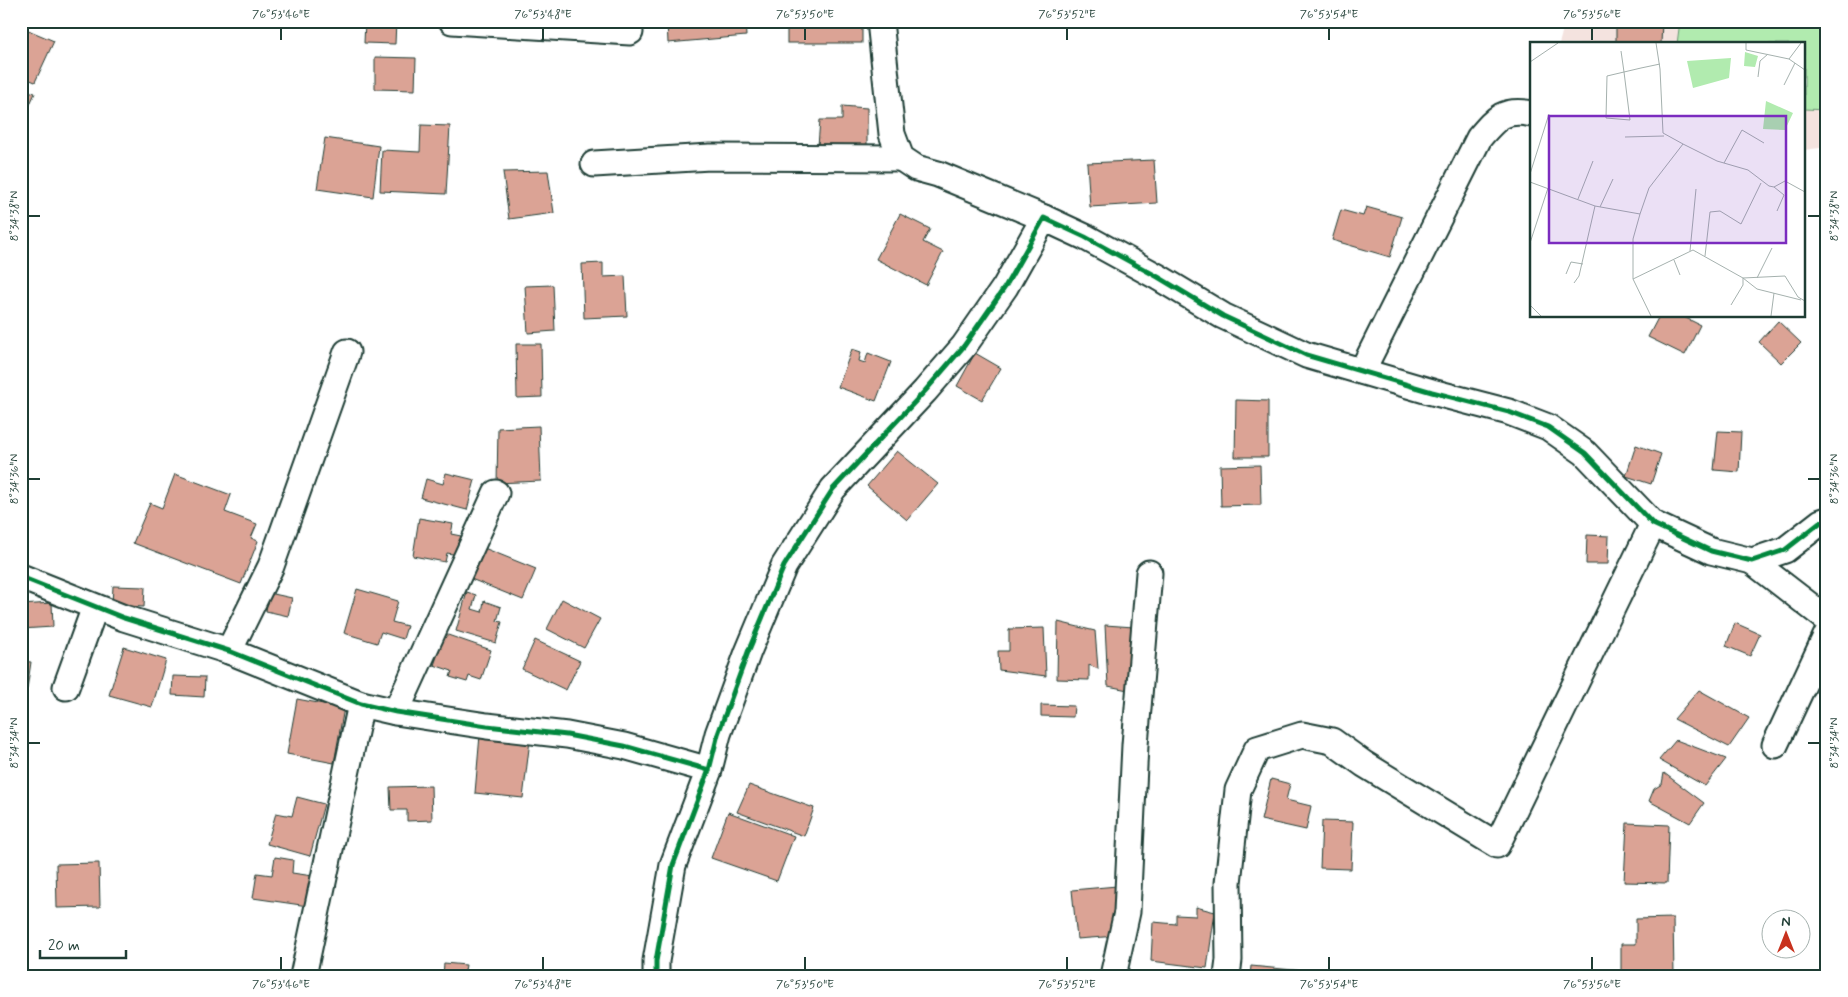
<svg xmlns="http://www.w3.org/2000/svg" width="1848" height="997" font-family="Mynerve,sans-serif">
	<rect width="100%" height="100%" fill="#fff"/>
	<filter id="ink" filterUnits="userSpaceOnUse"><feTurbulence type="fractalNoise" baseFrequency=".02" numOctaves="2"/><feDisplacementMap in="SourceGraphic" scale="10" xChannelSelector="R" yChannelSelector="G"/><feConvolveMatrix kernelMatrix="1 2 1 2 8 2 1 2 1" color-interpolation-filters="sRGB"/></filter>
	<g filter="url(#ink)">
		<path fill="#f4e3df" d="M1565,21H1827V147L1804,150V44H1559Z"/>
		<path fill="#b1ebaf" stroke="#689472" d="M1680,21H1827V110L1804,109V44H1677Z"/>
		<g fill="#dba395" stroke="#1f3d34">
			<path d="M365,21H396L395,44L364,43Z"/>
			<path d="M667,21H745L746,36L668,43Z"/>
			<rect x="787" y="21" width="75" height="22"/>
			<path d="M1616,21H1662L1661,44H1616Z"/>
			<path d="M21,27L54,41L35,82L21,76Z"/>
			<path d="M375,57L416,58L415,90L375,89Z"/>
			<path d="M21,89L35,93L21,124Z"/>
			<path d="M842,106L867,108V150L818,146L820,120H842Z"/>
			<path d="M421,125L450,126L446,194L380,191L382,150L420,152Z"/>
			<path d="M325,138L379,146L373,197L317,189Z"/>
			<path d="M1154,160L1157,203L1090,207L1087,163Z"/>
			<path d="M548,171L554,213L509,219L503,172Z"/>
			<path d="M1366,207L1402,217L1390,257L1332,240L1341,210L1363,216Z"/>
			<path d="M900,214L930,229L923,242L943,252L926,285L876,259Z"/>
			<path d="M603,263V277L625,276L627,316L584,318L582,264Z"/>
			<path d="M553,285L555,331L528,333L525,286Z"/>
			<path d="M1659,316H1682L1700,325L1685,355L1648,337Z"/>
			<path d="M1778,321L1801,343L1781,363L1759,342Z"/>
			<path d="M516,344H541L542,397L517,398Z"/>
			<path d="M852,349L861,352L859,361L865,363L868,353L891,362L876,401L838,387Z"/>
			<path d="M975,353L1001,368L982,400L957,386Z"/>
			<path d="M1236,400L1268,401V457H1235Z"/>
			<path d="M539,426L541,481L497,483L498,428Z"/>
			<path d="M1718,431L1741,432L1739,472L1714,470Z"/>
			<path d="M1636,445L1661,454L1651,484L1626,476Z"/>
			<path d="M897,451L938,484L907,520L867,486Z"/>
			<path d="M1260,465L1261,505L1221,506L1220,466Z"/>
			<path d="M446,473L475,480L467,510L421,498L426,479L443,484Z"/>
			<path d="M175,474L231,495L225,512L257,524L251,538L258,541L241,584L133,543L150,503L162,508Z"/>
			<path d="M419,518L453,524L451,534L461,536L458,555L447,553L445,562L413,556Z"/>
			<path d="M1587,535L1609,536L1608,564H1586Z"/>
			<path d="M484,548L536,569L523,600L471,579Z"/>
			<path d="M113,586L145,587L144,607L112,605Z"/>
			<path d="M357,589L398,601L392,622L407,626L403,639L381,632L377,643L344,633Z"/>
			<path d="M467,592L476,595L472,609L482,612L484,601L501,607L497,621L502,622L496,643L456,631Z"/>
			<path d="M269,593L292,598L288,616L266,611Z"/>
			<path d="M562,599L600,619L584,648L547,629Z"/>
			<path d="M52,603L53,627L21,629V605Z"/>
			<path d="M1058,622L1095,631L1098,669L1089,665V680L1057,679Z"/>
			<path d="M1735,623L1760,634L1750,656L1726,646Z"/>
			<path d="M1105,625L1134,627L1133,691L1108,686Z"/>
			<path d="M1044,628L1046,676L999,670L998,651H1009V629Z"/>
			<path d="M445,634L491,650L481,680L469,676L467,682L450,677L452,671L434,665Z"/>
			<path d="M535,640L580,661L566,690L522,669Z"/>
			<path d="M124,647L166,660L152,707L109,695Z"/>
			<path d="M21,661L31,662L27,689H21Z"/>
			<path d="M173,676L205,677L204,697L172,695Z"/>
			<path d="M1699,690L1749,718L1729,747L1674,719Z"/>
			<path d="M297,699L344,708L334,763L287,754Z"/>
			<path d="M1041,705L1074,706L1073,717L1041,716Z"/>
			<path d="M480,735L530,740L523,798L475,793Z"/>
			<path d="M1676,740L1726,759L1705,786L1659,760Z"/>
			<path d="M1664,773L1704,803L1690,823L1649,801L1654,789L1662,784Z"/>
			<path d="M1271,779L1290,784L1286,800L1311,806L1306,830L1261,820Z"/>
			<path d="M749,785L814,808L804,836L737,812Z"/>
			<path d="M431,786L432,820L407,821V810H391L390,787Z"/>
			<path d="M297,797L324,804L310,856L267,844L276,813L292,816Z"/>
			<path d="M728,812L794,836L777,881L711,858Z"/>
			<path d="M1322,821L1353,822L1351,869L1320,868Z"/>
			<path d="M1627,823L1669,825L1667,883L1624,882Z"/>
			<path d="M275,857L293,860L292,873L313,876L308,906L253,898L257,873L272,875Z"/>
			<path d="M99,863L100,907L57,908L56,864Z"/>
			<path d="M1117,886V936L1077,939L1072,890Z"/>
			<path d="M1196,907L1215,912L1207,968L1151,961L1153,922L1176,924V915L1196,916Z"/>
			<path d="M1673,918L1674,976H1621V944H1636V919Z"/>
			<path d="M444,963L466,965L464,976H443Z"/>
			<path d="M1251,966L1304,971V976H1250Z"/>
		</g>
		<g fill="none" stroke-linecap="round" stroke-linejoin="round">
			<defs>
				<g id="street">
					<path d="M452,21L630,32L628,21"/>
					<path d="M880,21L892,134L901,158L916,168L938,174L1044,218"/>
					<path d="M594,164L710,157L901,158"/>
					<path d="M1362,371L1479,138C1496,118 1504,108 1532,114"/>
					<path d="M1752,561L1827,619"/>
					<path d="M21,577L124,618L229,651L361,704L396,712L487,726L567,735L624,746L709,770L673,865L656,961V976"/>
					<path d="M229,651L271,566L347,352"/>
					<path d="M66,687L95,607"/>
					<path d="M396,712L496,493"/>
					<path d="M1775,745L1827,634"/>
					<path d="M709,770L718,734L748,652L784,566L833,489L925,391L964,346L1005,287L1044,218L1085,237L1158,277L1223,316L1306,355L1432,392L1509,412L1548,427L1585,453L1653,524L1711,551L1752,561L1785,550L1821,522L1827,520"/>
					<path d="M303,976L361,704"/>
					<path d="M1113,976L1127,912L1135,745L1149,573"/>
					<path d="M1227,976L1229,960L1228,883L1238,790L1257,749L1302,735L1332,741L1364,764L1497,845L1653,524"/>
				</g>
			</defs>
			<use href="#street" stroke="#1f3d34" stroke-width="29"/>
			<use href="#street" stroke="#fff" stroke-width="25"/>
			<defs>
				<g id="cycleway">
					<path d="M21,577L124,618L229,651L361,704L396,712L487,726L567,735L624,746L709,770L673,865L656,961V976"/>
					<path d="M709,770L718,734L748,652L784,566L833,489L925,391L964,346L1005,287L1044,218L1085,237L1158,277L1223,316L1306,355L1432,392L1509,412L1548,427L1585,453L1653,524L1711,551L1752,561L1785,550L1821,522L1827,520"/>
				</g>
			</defs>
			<use href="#cycleway" stroke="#fff" stroke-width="8"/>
			<use href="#cycleway" stroke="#00873e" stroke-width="5"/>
		</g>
	</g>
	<path fill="none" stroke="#1f3d34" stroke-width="2" d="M281,28V40M543,28V40M805,28V40M1067,28V40M1329,28V40M1592,28V40M28,216H40M1808,216H1820M28,479H40M1808,479H1820M28,743H40M1808,743H1820M281,957V970M543,957V970M805,957V970M1067,957V970M1329,957V970M1592,957V970"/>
	<g transform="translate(1530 42)">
		<rect width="275" height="275" fill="#fff"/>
		<path d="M215,10L228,14L225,25L214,24ZM201,16L199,36L163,46L157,19ZM236,59L263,71L255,88L233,87Z" fill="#b1ebaf"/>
		<path fill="none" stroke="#a5b1ae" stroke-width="1" d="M126,1L130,27L133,91L153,102M216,1V8L259,17L275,28M91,9L94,30L100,78L76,76L77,34L111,26L130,22M259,17L271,1M0,20L28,1M228,35L230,19L238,12M254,43L265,21M95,95L134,94M194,121L212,88L234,101M0,132L19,72M0,140L65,164L110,172L103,197V237L121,274M244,145L254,153L247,169M48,157L63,119M70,165L83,137M110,172L119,146L153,102L187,119L218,128L239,144L244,145L255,139L275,150M0,201L18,146M160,209L166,147M175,214L180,170L190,169L211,182L231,141M144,218L150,233M36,232L41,220L53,222M213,236L227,247L271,258M227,236L242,206M103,237L163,208L213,236L255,234L268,255L275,259M44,241L49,234L65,164M0,263L11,274M201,263L213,243V236M241,274L244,251"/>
		<path fill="#7b2cbf" fill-opacity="0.15" stroke="#7b2cbf" stroke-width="2.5" d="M19,74H256V201H19Z"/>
		<rect width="275" height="275" fill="none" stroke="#1f3d34" stroke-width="2.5"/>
	</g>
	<rect width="1848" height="997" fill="none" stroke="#fff" stroke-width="55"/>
	<g transform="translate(1786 934)"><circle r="24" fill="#ffffff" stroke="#a5b1ae"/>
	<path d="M0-4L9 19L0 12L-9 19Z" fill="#c8321e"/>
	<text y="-8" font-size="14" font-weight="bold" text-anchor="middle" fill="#1f3d34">N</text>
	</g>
	<path d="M40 950v8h86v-8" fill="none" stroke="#1f3d34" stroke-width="2.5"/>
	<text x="48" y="950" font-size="15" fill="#1f3d34" stroke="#ffffff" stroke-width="4" paint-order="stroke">20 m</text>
	<rect x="28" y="28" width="1792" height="942" fill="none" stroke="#1f3d34" stroke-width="2"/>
	<g font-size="12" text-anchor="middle" fill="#1f3d34">
		<text x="281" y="18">76°53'46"E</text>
		<text x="543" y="18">76°53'48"E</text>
		<text x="805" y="18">76°53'50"E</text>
		<text x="1067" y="18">76°53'52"E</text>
		<text x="1329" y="18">76°53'54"E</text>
		<text x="1592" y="18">76°53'56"E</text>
		<text transform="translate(14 216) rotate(-90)" y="4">8°34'38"N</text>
		<text transform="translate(1834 216) rotate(-90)" y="4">8°34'38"N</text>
		<text transform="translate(14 479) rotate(-90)" y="4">8°34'36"N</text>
		<text transform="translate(1834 479) rotate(-90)" y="4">8°34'36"N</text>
		<text transform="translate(14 743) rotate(-90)" y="4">8°34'34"N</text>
		<text transform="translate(1834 743) rotate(-90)" y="4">8°34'34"N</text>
		<text x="281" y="988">76°53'46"E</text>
		<text x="543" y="988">76°53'48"E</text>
		<text x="805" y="988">76°53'50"E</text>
		<text x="1067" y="988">76°53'52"E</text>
		<text x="1329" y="988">76°53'54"E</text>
		<text x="1592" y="988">76°53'56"E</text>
	</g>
</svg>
